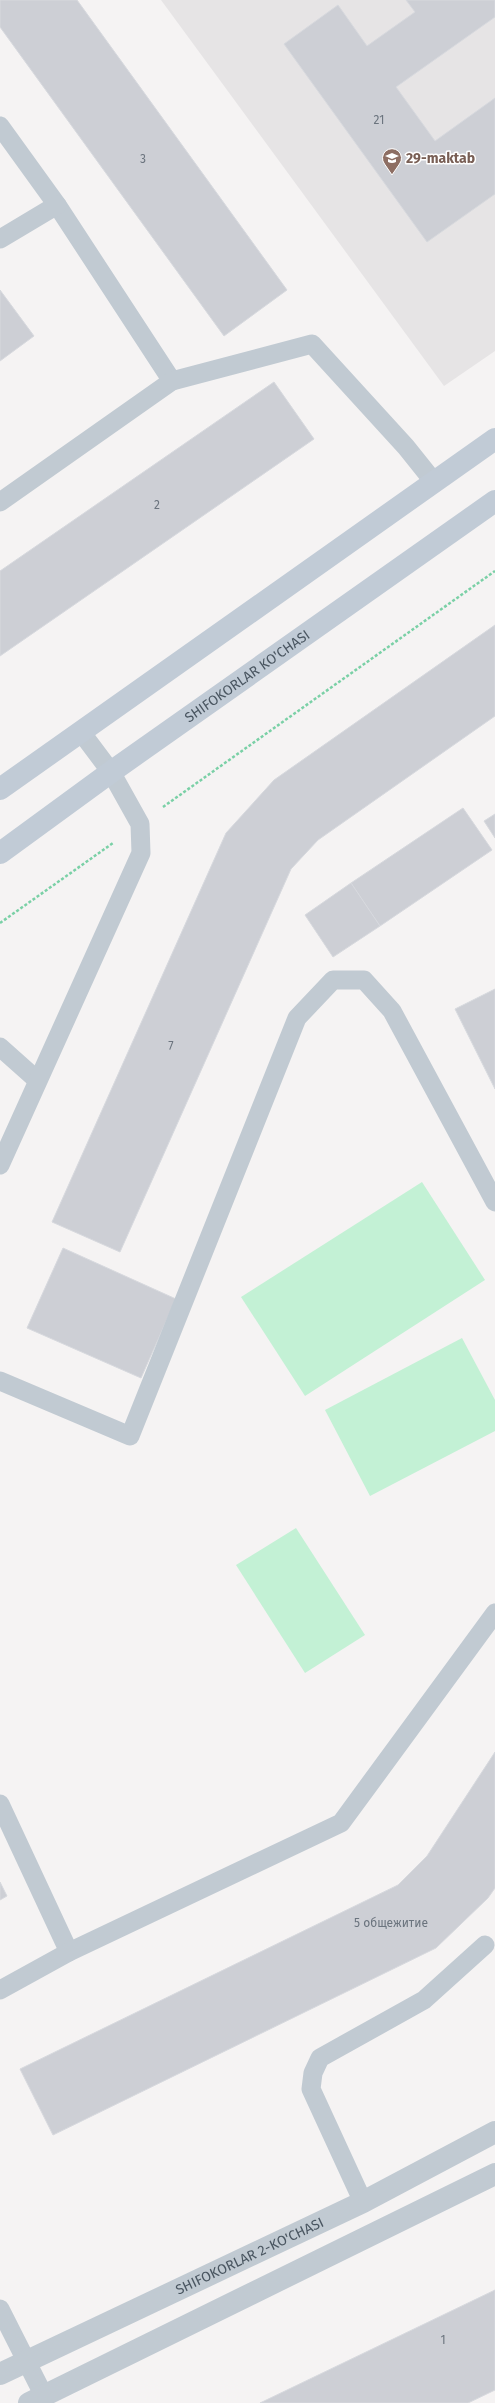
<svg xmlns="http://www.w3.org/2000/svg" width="495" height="2403" font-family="'Fira Sans',sans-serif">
	<rect width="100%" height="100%" fill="#f5f3f3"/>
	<path fill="#e6e4e5" d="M161,0H495V351L444,386Z"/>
	<g fill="#c3f1d5">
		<path d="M422,1182L485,1280L305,1396L241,1297Z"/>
		<path d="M462,1338L495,1400V1431L370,1496L325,1410Z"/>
		<path d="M296,1528L365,1635L305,1673L236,1565Z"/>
	</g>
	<g fill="#cdcfd5" stroke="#d7d9de">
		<path d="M0,0H77L287,290L224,336L0,27Z"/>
		<path d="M406,0H495V17L396,87L435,141L495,98V194L427,242L284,44L338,5L367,46L415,12Z"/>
		<path d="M0,290L34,336L0,361Z"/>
		<path d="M274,382L314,439L0,656V571Z"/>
		<path d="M495,625V716L318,840L291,869L120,1252L52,1222L226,833L274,780Z"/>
		<path d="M463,808L492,850L380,926L351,883Z"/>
		<path d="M495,814V838L484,821Z"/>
		<path d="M351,883L380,926L333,957L305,915Z"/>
		<path d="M495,989V1089L455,1009Z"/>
		<path d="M63,1248L176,1299L141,1378L27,1328Z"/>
		<path d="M495,1752V1888L488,1898L436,1948L53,2135L20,2069L398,1885L427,1856Z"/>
		<path d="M0,1882L7,1896L0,1900Z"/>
		<path d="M495,2290V2390L468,2403H260Z"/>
	</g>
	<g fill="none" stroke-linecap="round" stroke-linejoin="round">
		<g stroke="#7ad0a6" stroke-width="2.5" stroke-dasharray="3 2" stroke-linecap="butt">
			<path d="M163,807L495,571"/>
			<path d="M0,923L113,843"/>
		</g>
		<g stroke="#c1cad2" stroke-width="19">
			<path d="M0,126L57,205L172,381"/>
			<path d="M0,239L57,205"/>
			<path d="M0,502L172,381L312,344L406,447L434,482"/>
			<path d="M0,1047L37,1080"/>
			<path d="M0,1165L141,853L140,824L111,772L81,732"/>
			<path d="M0,1381L130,1436L297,1018L333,980H364L392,1011L495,1202"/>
			<path d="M0,1804L69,1952"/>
			<path d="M0,1990L69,1952L341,1823L495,1613"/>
			<path d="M363,2202L311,2089L313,2073L320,2058L424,2000L485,1945"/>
			<path d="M0,2309L44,2396"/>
		</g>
		<g stroke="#c1cad2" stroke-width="22">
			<path id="s1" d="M0,2374L363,2202L495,2132"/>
			<path d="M29,2403L495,2174"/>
		</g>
		<g stroke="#c1cbd6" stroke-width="22">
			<path d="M0,789L495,439"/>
			<path id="s2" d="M0,853L111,772L495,501"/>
		</g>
	</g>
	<defs>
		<symbol id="school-pin" viewBox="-11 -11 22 30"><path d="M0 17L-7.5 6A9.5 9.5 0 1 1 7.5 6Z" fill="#8d6e63" stroke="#fff"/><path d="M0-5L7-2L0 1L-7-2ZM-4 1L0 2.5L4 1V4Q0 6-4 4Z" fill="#fff"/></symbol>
	</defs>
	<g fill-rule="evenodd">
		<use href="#school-pin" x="381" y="147" width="22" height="30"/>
	</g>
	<g text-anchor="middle" stroke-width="3" stroke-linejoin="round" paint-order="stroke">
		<g font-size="12" fill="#6b747e">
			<text x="379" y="124">21</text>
			<text x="143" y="163">3</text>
			<text x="157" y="509">2</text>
			<text x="171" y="1050">7</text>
			<text x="391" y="1927">5 общежитие</text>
			<text x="443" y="2344">1</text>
		</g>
		<g font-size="14" font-weight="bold" fill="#785e54" stroke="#fff" text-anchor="start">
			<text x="406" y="163">29-maktab</text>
		</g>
		<g font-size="14" fill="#4a5661" stroke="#fff">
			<text dy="5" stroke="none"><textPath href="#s2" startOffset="304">SHIFOKORLAR KO'CHASI</textPath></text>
			<text dy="5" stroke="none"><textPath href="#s1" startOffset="276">SHIFOKORLAR 2-KO'CHASI</textPath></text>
		</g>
	</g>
</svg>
